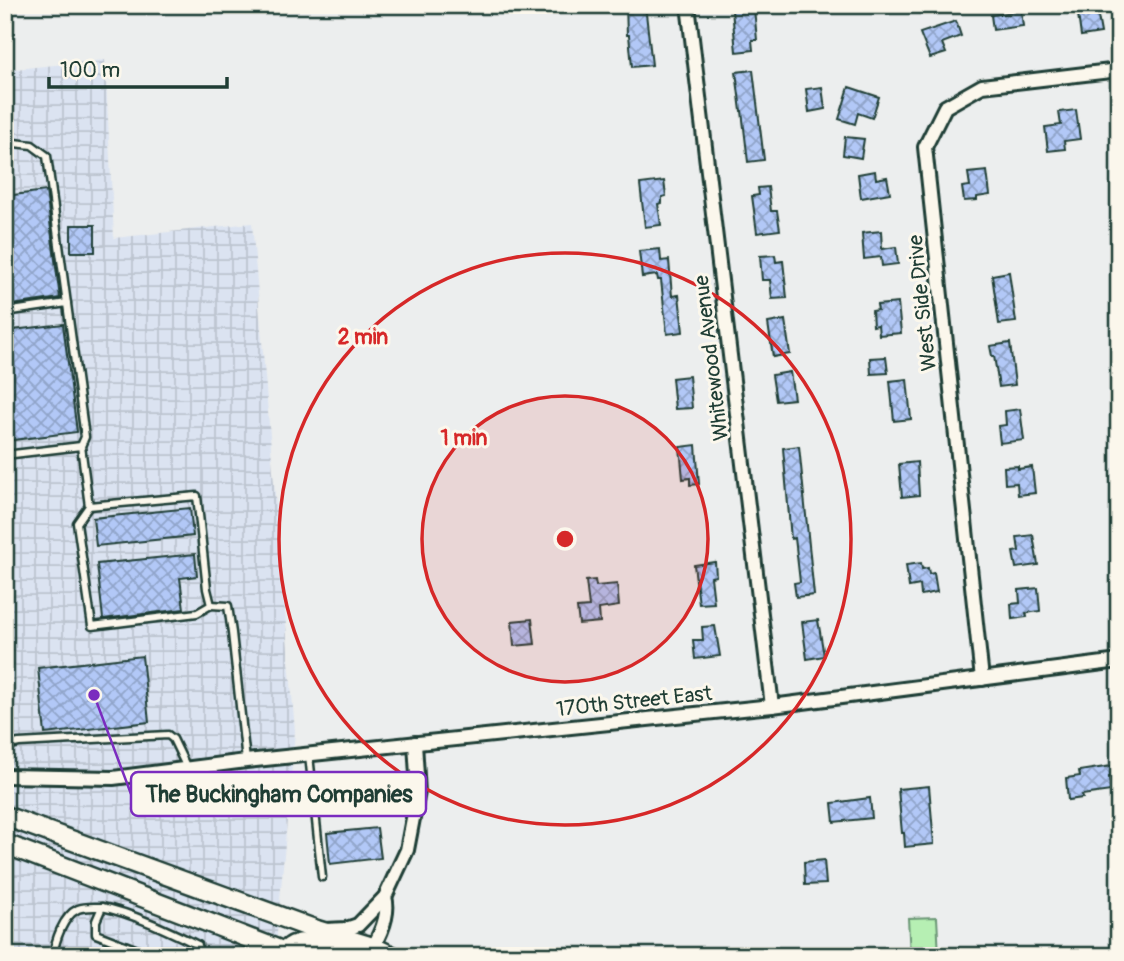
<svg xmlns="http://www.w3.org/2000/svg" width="1124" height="961" font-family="Pangolin,sans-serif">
	<defs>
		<pattern id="industrial-grid" width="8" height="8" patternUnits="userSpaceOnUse" patternTransform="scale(1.75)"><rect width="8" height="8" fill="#dbe3f1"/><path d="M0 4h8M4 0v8" fill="none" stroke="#bcc4cf"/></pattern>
		<pattern id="building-cross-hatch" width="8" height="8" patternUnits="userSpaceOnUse" patternTransform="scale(1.75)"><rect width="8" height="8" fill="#b2c8f7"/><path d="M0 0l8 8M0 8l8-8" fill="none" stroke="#90a4c9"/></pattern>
	</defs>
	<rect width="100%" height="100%" fill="#eceeee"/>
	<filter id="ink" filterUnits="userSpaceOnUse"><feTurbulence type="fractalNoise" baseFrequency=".0143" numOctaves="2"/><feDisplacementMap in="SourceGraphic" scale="14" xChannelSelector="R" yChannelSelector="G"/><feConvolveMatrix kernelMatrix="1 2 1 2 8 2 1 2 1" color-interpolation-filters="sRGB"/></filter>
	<g filter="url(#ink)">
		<path fill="url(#industrial-grid)" d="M105,60L114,238L252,223L295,731L275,956H5V70Z"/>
		<path fill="#b6efb3" stroke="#6a9674" stroke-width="2" d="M937,917L939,956H910L908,918Z"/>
		<g fill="url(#building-cross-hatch)" stroke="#1f3d34" stroke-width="2">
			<path d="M626,5H645L652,65L632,67L629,35H627Z"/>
			<path d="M1086,5H1096L1101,33L1081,36L1077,7Z"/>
			<path d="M754,8L757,40H752L753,50L736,52L732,10Z"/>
			<path d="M1021,11L1023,26L993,30L991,15Z"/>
			<path d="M956,21L961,36L942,43L946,53L930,58L920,33Z"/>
			<path d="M753,70L764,160L748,162L742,111H741L736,72Z"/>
			<path d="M822,87L825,109L809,112L806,89Z"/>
			<path d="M849,87L879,97L872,118L858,113L855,124L839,119Z"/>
			<path d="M1076,110L1080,139L1064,141L1065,149L1048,151L1045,127L1061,125L1059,112Z"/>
			<path d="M845,137L864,139L861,158L843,155Z"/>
			<path d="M875,171L876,179L887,177L890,193L861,198L858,174Z"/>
			<path d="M987,171L990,195L977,197V200L964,201L962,187L970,186L968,173Z"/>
			<path d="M664,181L666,196L662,197V203L658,204L661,225L645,227L640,184Z"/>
			<path d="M768,187L771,211H777L780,230L757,233L752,196L759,195L758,188Z"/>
			<path d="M46,191L60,298L12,305L5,252V196Z"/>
			<rect x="71" y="225" width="24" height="27"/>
			<path d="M881,231L882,249L896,247L898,264L882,266L881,257L864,259L862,233Z"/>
			<path d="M660,249L661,261L669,260L672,296L679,295L683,332L667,334L661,280H658L657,275L642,277L639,251Z"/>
			<path d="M775,255L776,262L783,261L787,298L772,299L770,280H762L760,256Z"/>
			<path d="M1009,272L1016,322L999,324L992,275Z"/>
			<path d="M898,303L901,333L879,335L878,325L873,326L872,311L878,310L877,305Z"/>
			<path d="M785,320L790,354L773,357L768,323Z"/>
			<path d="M63,324L77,432L5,441V331Z"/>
			<path d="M1010,343L1015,385L999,387L994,356H992L990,346Z"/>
			<path d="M886,357L888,373L871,374L870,358Z"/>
			<path d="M790,372L794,399L776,401L772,375Z"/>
			<path d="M689,376L692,408L675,409L672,378Z"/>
			<path d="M907,379L911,419L894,421L890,381Z"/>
			<path d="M1020,409L1024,440L1000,443L998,426L1006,425L1005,411Z"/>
			<path d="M696,445L699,484L690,485V478L683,479L680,447Z"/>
			<path d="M799,446L814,595L796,597L794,583L800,582L795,538L791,539L783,448Z"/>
			<path d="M917,462L919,495L902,497L899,464Z"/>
			<path d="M1018,466V469L1032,467L1035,493L1018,495L1017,483L1005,484L1004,467Z"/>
			<path d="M190,508L193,536L96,546L93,518Z"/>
			<path d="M1033,535L1038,565L1016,568L1013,552L1019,551L1017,537Z"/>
			<path d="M195,554L197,576L180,578L184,609L103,619L97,564Z"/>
			<path d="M715,562L716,576L711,577L714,603L699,604L694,565Z"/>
			<path d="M921,563L922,569L928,568L929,574L934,573L937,592L921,595L920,585L909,587L906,565Z"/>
			<path d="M595,580L596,586L617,584L619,606L599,609L600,622L579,624L577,608L589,607L586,581Z"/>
			<path d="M1038,588L1040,611L1026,613L1027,617L1012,619L1011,604L1020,603L1019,590Z"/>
			<path d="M532,619L535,644L514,646L512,621Z"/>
			<path d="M818,620L824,656L807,659L802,622Z"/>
			<path d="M715,626L720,656L695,659L693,640H703L702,627Z"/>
			<path d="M142,656L149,722L45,734L38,668Z"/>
			<path d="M1112,766L1114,776L1109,777L1111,791L1082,795L1083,798L1068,800L1066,778L1080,776L1079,771Z"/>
			<path d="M929,786L934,844L905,847L904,833H902L898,789Z"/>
			<path d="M870,798L872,818L834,822L832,803Z"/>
			<path d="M377,828L381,858L330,864L327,833Z"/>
			<path d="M824,860L826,884L805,885L804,862Z"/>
		</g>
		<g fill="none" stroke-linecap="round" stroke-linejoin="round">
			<defs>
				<g id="service">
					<path d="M5,142L32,145L47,156L85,437L81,446L89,506L197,496L207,589L211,605L228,606L232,633L246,761"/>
					<path d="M5,312L67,303"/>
					<path d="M5,455L81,446"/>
					<path d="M89,506L77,523L92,626L197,613L211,605"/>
					<path d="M5,746L19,743L168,735L173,739L187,768"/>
					<path d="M309,755L322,877"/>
					<path d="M53,956C55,941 63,916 78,909C85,906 94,907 102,907"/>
					<path d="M153,956L96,934V921L102,907C132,913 169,931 198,945L197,952"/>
					<path d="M187,956L197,952L208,956"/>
				</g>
				<g id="minor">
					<path d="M688,5L772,706"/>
					<path d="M982,679L925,147L945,107L982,86L1119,70"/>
					<path d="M5,776L113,778L246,761L772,706L1119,661"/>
					<path d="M326,930L346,929L358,925L385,897L407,850L418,792L415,743"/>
					<path d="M373,947C381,933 390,914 385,897"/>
				</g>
				<g id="secondary">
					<path d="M5,816L317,930L373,947L392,956"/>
					<path d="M5,844L295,956"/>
					<path d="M285,951C288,949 291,946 294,945C320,936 349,961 373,947"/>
				</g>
			</defs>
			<use href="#service" stroke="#1f3d34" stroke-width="11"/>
			<use href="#minor" stroke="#1f3d34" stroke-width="18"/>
			<use href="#secondary" stroke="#1f3d34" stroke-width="23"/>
			<use href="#service" stroke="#fbf7ec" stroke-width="6"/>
			<use href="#minor" stroke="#fbf7ec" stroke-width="12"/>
			<use href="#secondary" stroke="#fbf7ec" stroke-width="18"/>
		</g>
	</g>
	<circle cx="565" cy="539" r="143" fill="#d62828" fill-opacity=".12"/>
	<g fill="none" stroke="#d62828" stroke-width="3.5">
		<circle cx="565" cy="539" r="143"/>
		<circle cx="565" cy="539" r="286"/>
	</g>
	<g text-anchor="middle" stroke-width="6" stroke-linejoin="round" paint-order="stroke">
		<g font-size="21" fill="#1f3d34" stroke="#fbf7ec">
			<text transform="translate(922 303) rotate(-96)" y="7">West Side Drive</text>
			<text transform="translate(711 358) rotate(-97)" y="7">Whitewood Avenue</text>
			<text transform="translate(634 701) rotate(-6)" y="7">170th Street East</text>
		</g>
	</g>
	<circle cx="565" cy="539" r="10" fill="#d62828" stroke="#fbf7ec" stroke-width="3.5"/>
	<g font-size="21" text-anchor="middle" font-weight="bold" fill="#d62828" stroke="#fbf7ec" stroke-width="6" stroke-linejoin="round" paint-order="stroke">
		<text x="363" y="344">2 min</text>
		<text x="464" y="445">1 min</text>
	</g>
	<path fill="none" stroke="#7b2cbf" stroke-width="2.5" d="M94 695L131 794"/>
	<circle fill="#7b2cbf" stroke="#fbf7ec" stroke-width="2.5" cx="94" cy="695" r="7"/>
	<rect fill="#fbf7ec" stroke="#7b2cbf" stroke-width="2.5" x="131" y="772" width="295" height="44" rx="7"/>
	<g font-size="23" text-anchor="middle" font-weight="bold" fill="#1f3d34">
		<text x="279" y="802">The Buckingham Companies</text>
	</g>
	<rect width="1124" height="961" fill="none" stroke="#fbf7ec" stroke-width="28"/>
	<rect x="14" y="14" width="1096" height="933" fill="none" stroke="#1f3d34" stroke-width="2.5" filter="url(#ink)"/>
	<path d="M49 77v10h178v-10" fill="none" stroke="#1f3d34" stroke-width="3.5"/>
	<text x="60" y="77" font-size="21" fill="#1f3d34" stroke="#fbf7ec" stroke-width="5" paint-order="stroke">100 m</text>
</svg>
